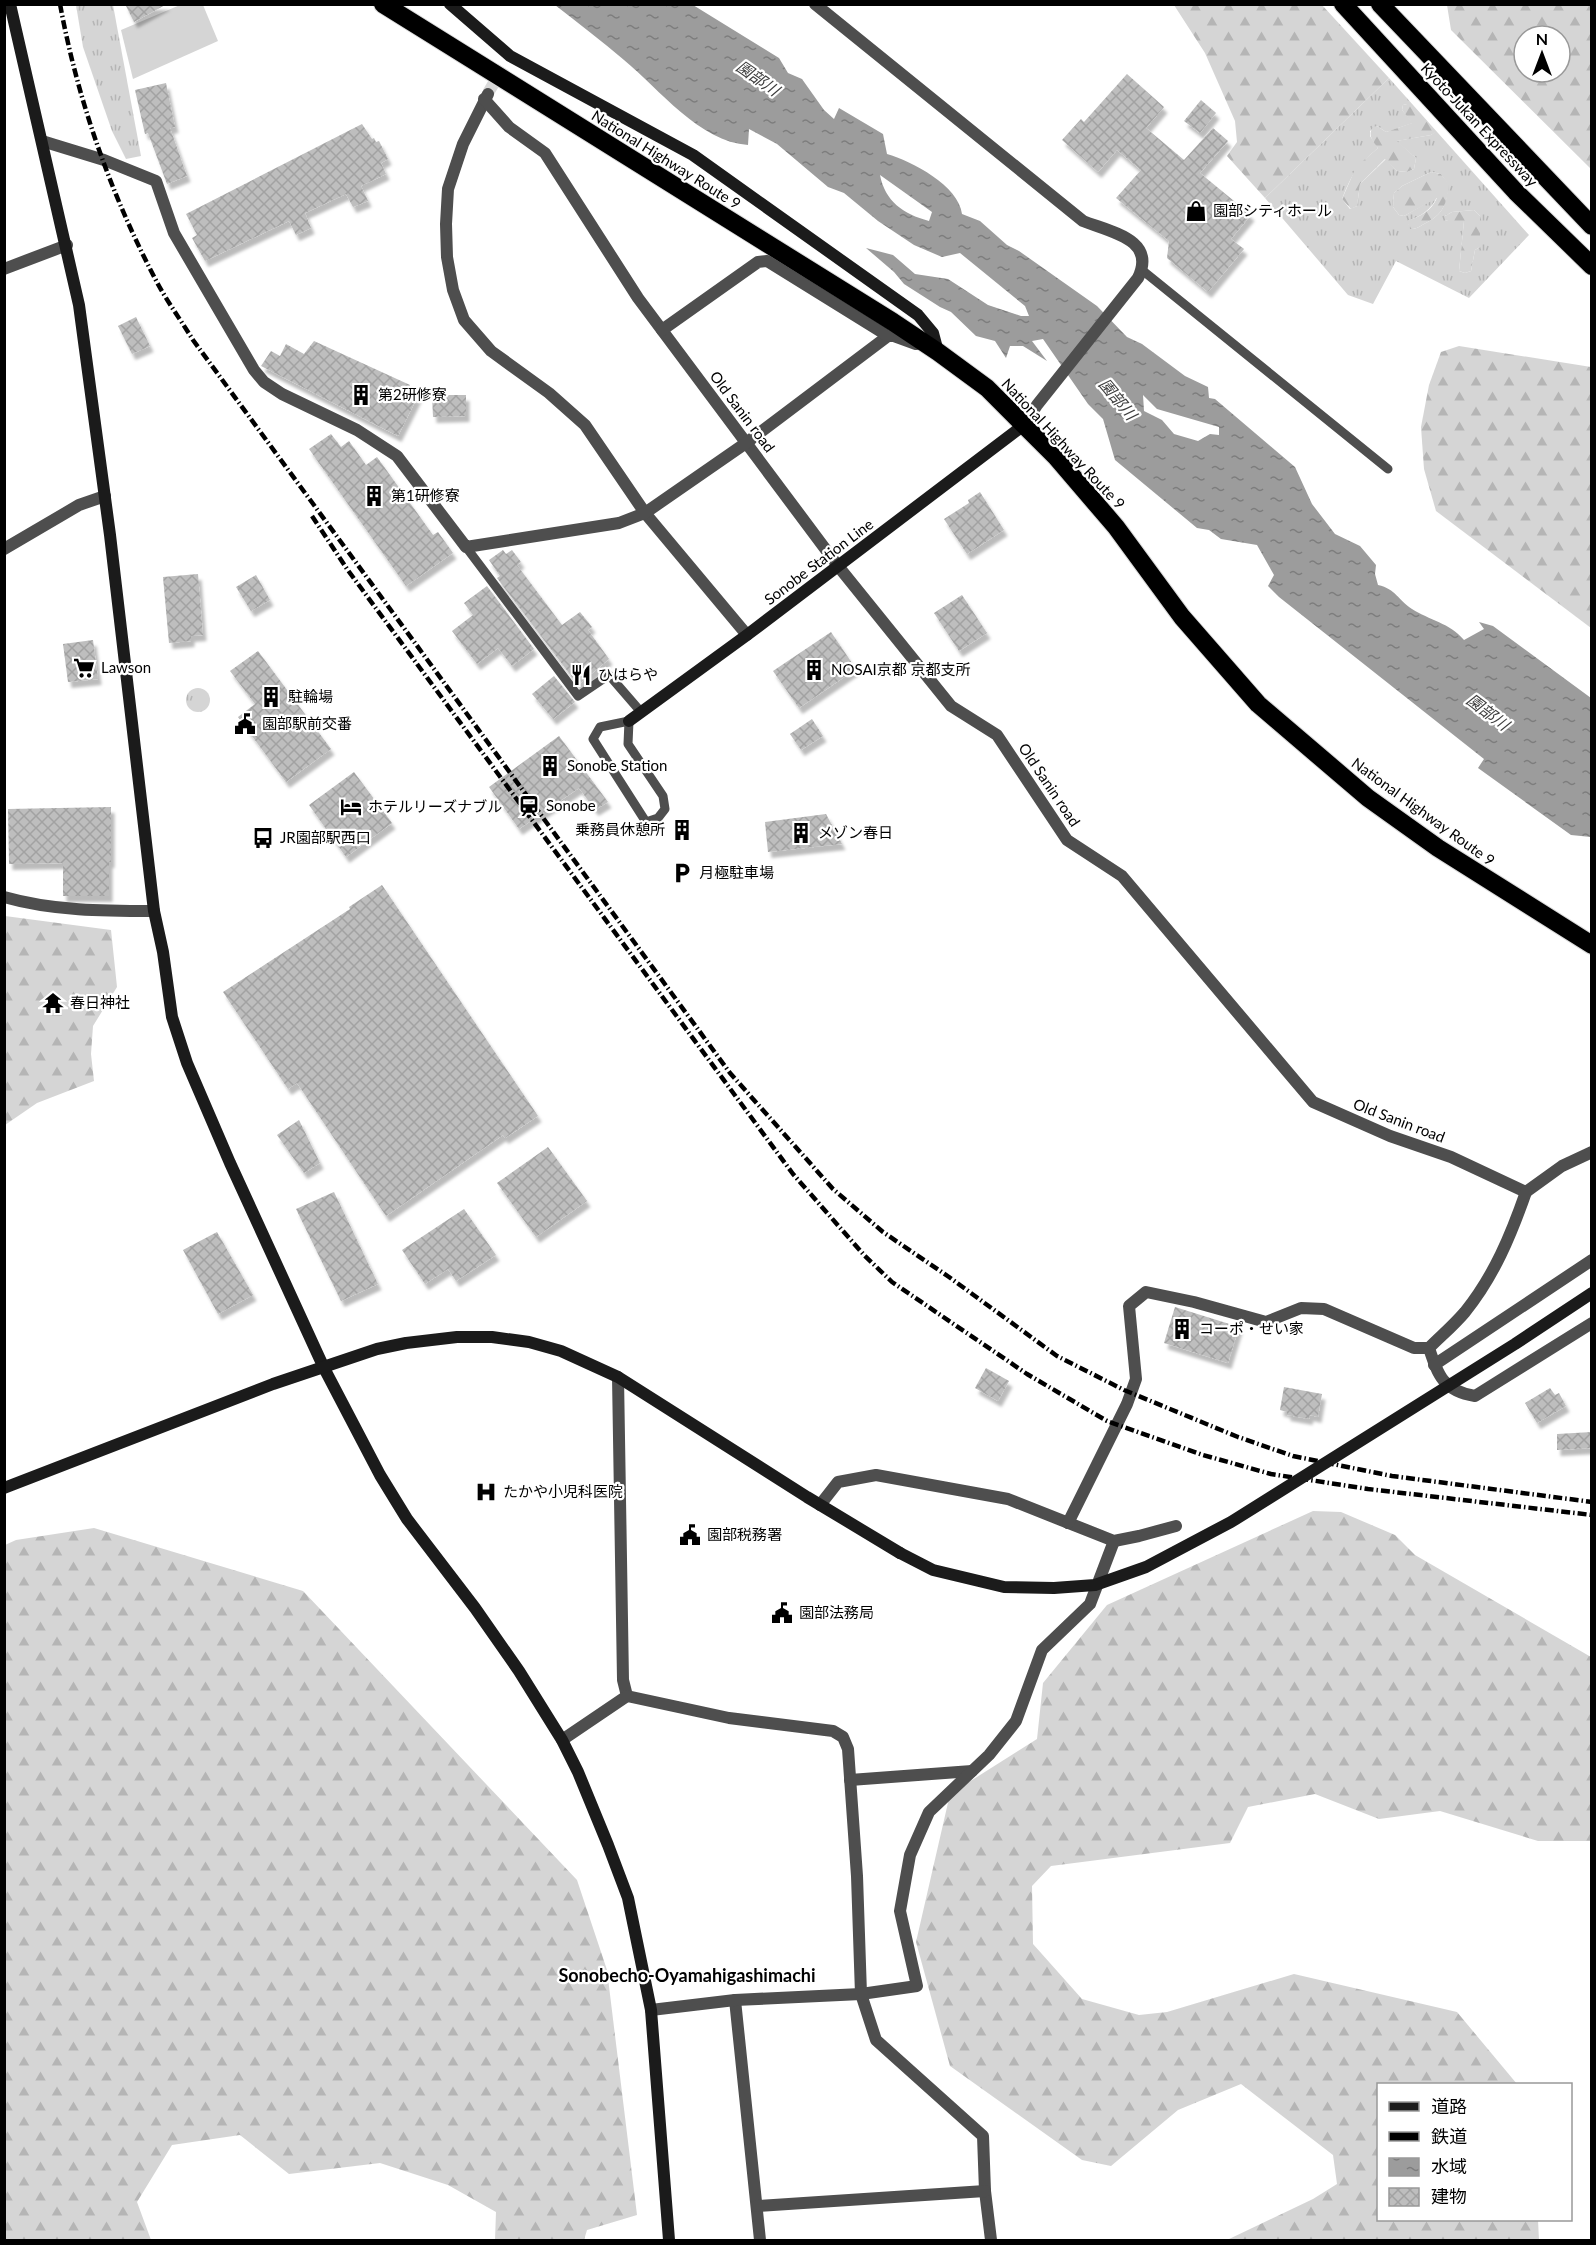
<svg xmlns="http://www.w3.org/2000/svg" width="1596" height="2245" font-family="Lato,'Noto Sans JP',sans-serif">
	<defs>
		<pattern id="grass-tufts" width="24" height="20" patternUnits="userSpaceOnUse" patternTransform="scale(1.5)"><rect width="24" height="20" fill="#d5d5d5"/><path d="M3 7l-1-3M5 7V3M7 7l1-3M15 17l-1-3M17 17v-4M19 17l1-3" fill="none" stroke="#b5b5b5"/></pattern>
		<pattern id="forest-firs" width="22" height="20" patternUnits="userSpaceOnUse" patternTransform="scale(1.5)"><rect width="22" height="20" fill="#d5d5d5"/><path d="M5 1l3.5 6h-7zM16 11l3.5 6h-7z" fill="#b5b5b5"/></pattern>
		<pattern id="water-ripples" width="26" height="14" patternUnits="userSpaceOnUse" patternTransform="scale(1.5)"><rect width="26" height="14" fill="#9c9c9c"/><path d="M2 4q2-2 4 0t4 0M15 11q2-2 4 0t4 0" fill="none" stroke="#7d7d7d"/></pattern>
		<pattern id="building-cross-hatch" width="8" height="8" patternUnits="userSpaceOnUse" patternTransform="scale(1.5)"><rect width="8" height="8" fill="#bebebe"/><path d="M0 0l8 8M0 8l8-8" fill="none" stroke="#a2a2a2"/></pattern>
		<filter id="shadow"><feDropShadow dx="3.5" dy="6" stdDeviation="1.5" flood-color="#0004"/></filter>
	</defs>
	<rect width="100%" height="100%" fill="#fff"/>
	<g fill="url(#grass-tufts)" fill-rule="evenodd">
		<path d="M76,5H113L141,156L126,159L112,131L83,47Z"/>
		<path d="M1389,78L1529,235L1469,298L1396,261L1373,304L1348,295L1265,198ZM1407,104L1410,105L1435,132L1431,135L1396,141L1416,158L1414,169L1407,172L1397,171L1386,159L1360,184L1357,206L1350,209L1342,199C1353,172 1356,167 1378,148L1370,136V131L1377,126L1386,132L1413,123L1402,110L1403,105ZM1431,172L1441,174L1448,184C1447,204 1443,215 1424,224C1419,227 1416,229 1410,229L1408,221C1421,216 1431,210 1437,197L1404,216L1399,215L1393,207L1394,193L1402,186ZM1474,210L1480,216V247L1475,250L1471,271L1465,273L1459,271L1464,221H1448L1445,220V216L1452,212Z"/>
		<circle cx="198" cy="700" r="12"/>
	</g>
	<g fill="url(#forest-firs)" fill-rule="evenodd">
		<path d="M1174,5H1322L1389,78L1265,198L1227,156L1237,142L1235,121L1205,53Z"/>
		<path d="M1447,5H1591V169L1451,30ZM1524,36H1560V72H1524Z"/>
		<path d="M1407,104H1410L1436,132L1431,135L1397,141L1416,158L1414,169L1407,172L1397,171L1385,159L1360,184L1357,206L1351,209L1342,199L1356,167L1378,148C1373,141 1367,135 1373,127L1377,126L1386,132L1412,123L1402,110L1403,105Z"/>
		<path d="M1431,172L1441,174L1449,184C1447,204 1443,215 1424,224C1419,227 1416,229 1410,229L1407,221C1421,216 1431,211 1437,198L1404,216L1399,215L1393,207L1394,193L1402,186Z"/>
		<path d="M1474,210L1480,216V247L1475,250L1471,271L1465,273L1459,271L1464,221H1448L1445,220V216L1452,212Z"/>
		<path d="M1459,346L1591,367V628L1436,511L1424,469L1421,427L1429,385L1441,352Z"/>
		<path d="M5,916L111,930L117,987L93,1026L91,1054L94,1081L37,1103L5,1125Z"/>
		<path d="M1313,1511L1341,1512L1395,1535L1415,1555L1591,1657V1841H1538L1440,1811L1379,1819L1315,1794L1248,1807L1230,1843L1051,1866L1032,1886L1033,1944L1082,1999L1139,2015L1167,2012L1294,1974L1457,2012L1517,2084H1378V2220H1538L1539,2240H1227L1313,2199L1337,2184L1333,2155L1241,2084L1178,2110L1111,2166L1082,2160L950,2066L916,1942L950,1794L1037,1739L1043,1683L1107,1605Z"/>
		<path d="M94,1528L303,1591L577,1880L607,1970L637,2215L587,2230L584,2240H495L496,2212L448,2185L380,2163L289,2174L240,2135L172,2145L137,2202L151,2240H5V1545L16,1540Z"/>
	</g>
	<path fill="#d5d5d5" d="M180,5H203L218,41L133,79L121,30Z"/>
	<path fill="url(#water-ripples)" fill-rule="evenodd" d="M555,5H693L779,58L788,73L802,79L824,110L834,119L839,108L883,134L887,154C912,161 959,186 962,214L980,221L1007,245L1019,251L1097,306L1127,337L1142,344L1185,376L1208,387L1209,398L1215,399L1295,467L1312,504L1335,534L1360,546L1376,565L1375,574L1378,585C1396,589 1398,600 1412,609C1429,620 1450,623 1464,640L1484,629L1479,622L1493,626L1591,698V837L1571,835L1478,768L1484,759L1279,597L1268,586L1274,575L1257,545L1221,539L1209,530L1197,528L1115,460L1103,419L1088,404L1043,339L1032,341L1047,361L1023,346H1010L1006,358L995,341L976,336L951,312L940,307L904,284L894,272L866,248L893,255L915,274L948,279L988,305L1021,316H1029L1025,306L960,253L942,257L914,245L878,221L844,193L828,187L777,144L749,129L748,145C700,142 659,89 624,60C602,41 578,23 555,5ZM880,175L932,212L929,221C903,214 885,201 880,175ZM1143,395L1157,409L1219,427V435L1210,434L1198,441L1174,434L1162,420L1144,411Z"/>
	<g fill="url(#building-cross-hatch)" filter="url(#shadow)">
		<path d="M125,4H167L134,22Z"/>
		<path d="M1127,74L1164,107L1146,128L1184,160L1213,128L1228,141L1200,173L1251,215L1231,239L1244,249L1208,292L1167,258L1169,241L1116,198L1141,170L1117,150L1098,172L1062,140L1081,119L1084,122Z"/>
		<path d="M166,83L175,127L170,128L187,176L167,184L148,133L145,134L135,90Z"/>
		<path d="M1201,100L1216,113L1200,133L1184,121Z"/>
		<path d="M362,124L372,139L374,138L376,142L379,141L388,159L381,163L386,174L361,186L368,201L353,207L346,194L305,213L311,228L296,235L289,221L205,261L192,238L197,235L186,214Z"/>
		<path d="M136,317L150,346L132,354L118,326Z"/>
		<path d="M314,341L410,385L404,396H418L398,436L261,366L271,351L280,356L286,344L304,354Z"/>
		<path d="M432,395H466V416L433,417Z"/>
		<path d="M331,434L341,447L349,441L366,465L377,457L433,535L438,532L453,553L406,586L309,449Z"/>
		<path d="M980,492L1004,530L967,554L944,519L969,503L968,500Z"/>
		<path d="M503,550L506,554L512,550L521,562L517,565L562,625L580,612L592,627L588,630L609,659L578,685L497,578L500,576L489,560Z"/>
		<path d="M198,574L203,635L191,636V641L169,643L163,577Z"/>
		<path d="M256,575L270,600L251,611L236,587Z"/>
		<path d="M487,586L534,649L512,666L498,648L477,664L452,631L473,615L464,603Z"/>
		<path d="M962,595L987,633L959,651L934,613Z"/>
		<path d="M831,632L856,669L799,708L773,671Z"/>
		<path d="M93,640L98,679L68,682L63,644Z"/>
		<path d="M258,651L331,749L286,782L238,717L255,704L230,671Z"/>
		<path d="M554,676L575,702L553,719L532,694Z"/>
		<path d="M812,719L823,736L801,750L790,734Z"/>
		<path d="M559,736L608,802L595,810L579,788L519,829L489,787Z"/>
		<path d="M354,772L392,823L346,857L309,805Z"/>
		<path d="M111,807V862H109V896H63V863L9,864L8,809Z"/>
		<path d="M826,814L842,844L768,852L765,822Z"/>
		<path d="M382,885L538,1116L505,1138L503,1135L386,1216L297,1083L288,1089L223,992L350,909L349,907Z"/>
		<path d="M299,1120L320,1163L304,1173L277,1135Z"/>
		<path d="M548,1147L587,1201L536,1237L497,1183Z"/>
		<path d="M334,1192L378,1284L341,1301L296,1209Z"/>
		<path d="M464,1209L496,1255L456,1281L448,1269L425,1284L402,1250Z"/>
		<path d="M217,1232L253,1295L218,1314L183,1250Z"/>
		<path d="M1175,1307L1239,1327L1228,1363L1164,1343Z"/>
		<path d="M986,1368L1009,1381L998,1401L975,1388Z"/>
		<path d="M1284,1387L1322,1394L1318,1417L1310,1415L1309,1419L1287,1415V1412L1280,1410Z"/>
		<path d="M1550,1388L1555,1395L1559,1393L1566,1406L1537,1423L1525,1403Z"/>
		<path d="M1592,1432V1448L1557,1450V1434Z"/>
	</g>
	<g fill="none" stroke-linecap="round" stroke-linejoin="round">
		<path stroke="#d9d9d9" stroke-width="12" stroke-dasharray="12 6" stroke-linecap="butt" d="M488,93L506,63"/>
		<defs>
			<g id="highway">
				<path d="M383,4L893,322L938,352L987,388L1056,457L1116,527L1182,617L1258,704L1368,798L1438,848L1592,945"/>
				<path d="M1343,4L1516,192L1592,266"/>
				<path d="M1380,4L1592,226"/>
			</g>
		</defs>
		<use href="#highway" stroke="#dbdbdb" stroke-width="20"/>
		<g stroke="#4e4e4e" stroke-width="9">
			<path d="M1142,270L1388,469"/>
			<path d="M466,547L578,696L609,675L641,712"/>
			<path d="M629,721L628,744L663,796L665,809L658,818L646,822L593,739L600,727Z"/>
		</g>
		<g stroke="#4e4e4e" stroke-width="12">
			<path d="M815,4L1083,221C1110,232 1157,239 1138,278L1037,405L1024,425"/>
			<path d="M488,94L463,144L448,189L446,224L447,257L453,290L464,320L491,351L549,393L585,425L645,513L747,635"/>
			<path d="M484,99L509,127L545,153L638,298L838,566L951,706L997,735L1067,840L1122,876L1313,1102L1390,1136L1451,1157L1526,1192"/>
			<path d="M42,141L104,160L156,181L174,233L254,370L264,382L282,394L357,430L397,456L466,547L619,523L645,513L746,443L888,336H894L916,344"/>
			<path d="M4,269L67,245"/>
			<path d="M662,330L758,262L767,261L888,336"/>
			<path d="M4,549L79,505L105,496"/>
			<path d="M4,897C53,911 104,911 154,911"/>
			<path d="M1526,1192L1562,1166L1592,1152"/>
			<path d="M1429,1348C1438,1376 1444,1391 1475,1396L1592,1323"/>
			<path d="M1429,1348C1441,1336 1454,1325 1465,1312C1494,1276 1511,1235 1526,1192"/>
			<path d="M1434,1365L1592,1260"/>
			<path d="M618,1377L623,1680L627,1696"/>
			<path d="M820,1505L838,1482L876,1475L1008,1499L1114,1541L1139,1536L1176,1526"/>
			<path d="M1068,1523L1127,1404L1136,1379L1129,1306L1146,1292L1194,1302L1266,1322L1301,1308L1324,1309L1414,1348H1429"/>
			<path d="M562,1740L627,1696L729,1718L833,1731L843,1737L848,1749L857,1876L861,1994L876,2040L983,2136L985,2191L991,2240"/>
			<path d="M850,1780L972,1771"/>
			<path d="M735,2000L760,2240"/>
			<path d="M651,2010L735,2000L861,1994L917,1986L900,1911L910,1855L929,1812L989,1755L1016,1721L1042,1650L1090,1604L1114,1541"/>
			<path d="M757,2206L985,2191"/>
		</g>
		<g stroke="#1b1b1b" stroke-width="12">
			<path d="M10,4L79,305L110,535L154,911L163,952L172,1017L187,1063L230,1163L324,1368L380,1475L407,1519L475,1608L519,1671L562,1740L578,1772L608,1845L628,1898L651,2010L669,2240"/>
			<path d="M450,4L510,56L693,155L918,315L933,333L938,352"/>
			<path d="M629,721L747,635L1024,425"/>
			<path d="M4,1488L273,1384L377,1349L406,1343L457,1337H492L529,1342L561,1351L618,1377L807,1497L900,1553"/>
		</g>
		<use href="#highway" stroke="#000" stroke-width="18"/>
		<g stroke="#000" stroke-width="4.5" stroke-dasharray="9 3 1.5 3" stroke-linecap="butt">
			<path d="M60,4C78,102 112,198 159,286C169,304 182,322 193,340L730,1073L833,1189L883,1232L949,1277L1057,1356L1124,1390L1238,1437L1293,1456L1392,1476L1592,1502"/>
			<path d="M312,516L347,569L793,1174L864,1255L892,1282L1027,1374L1107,1421L1203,1455L1271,1474L1368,1489L1592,1515"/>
		</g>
		<path stroke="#1b1b1b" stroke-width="12" d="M900,1553L933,1570L1004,1587L1054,1588L1095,1585L1146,1567L1231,1522L1515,1344L1592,1293"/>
	</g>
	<defs>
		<symbol id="shop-bare" viewBox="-9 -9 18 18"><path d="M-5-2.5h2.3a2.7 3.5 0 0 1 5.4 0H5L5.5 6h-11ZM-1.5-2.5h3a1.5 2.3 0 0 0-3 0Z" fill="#000" stroke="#fff" stroke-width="2.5" paint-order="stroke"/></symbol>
		<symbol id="building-bare" viewBox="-9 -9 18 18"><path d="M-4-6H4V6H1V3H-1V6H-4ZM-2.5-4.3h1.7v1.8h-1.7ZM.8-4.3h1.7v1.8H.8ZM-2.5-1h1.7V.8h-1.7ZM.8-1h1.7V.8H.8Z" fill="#000" stroke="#fff" stroke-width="2.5" paint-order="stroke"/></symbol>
		<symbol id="supermarket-bare" viewBox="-9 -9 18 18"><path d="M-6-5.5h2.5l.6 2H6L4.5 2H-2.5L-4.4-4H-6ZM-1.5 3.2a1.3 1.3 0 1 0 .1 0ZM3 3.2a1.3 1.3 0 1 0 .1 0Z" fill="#000" stroke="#fff" stroke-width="2.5" paint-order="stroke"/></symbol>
		<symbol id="restaurant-bare" viewBox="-9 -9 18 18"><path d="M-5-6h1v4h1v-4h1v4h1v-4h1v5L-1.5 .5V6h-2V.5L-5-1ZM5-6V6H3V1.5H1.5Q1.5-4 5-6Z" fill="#000" stroke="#fff" stroke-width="2.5" paint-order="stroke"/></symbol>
		<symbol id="civic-bare" viewBox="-9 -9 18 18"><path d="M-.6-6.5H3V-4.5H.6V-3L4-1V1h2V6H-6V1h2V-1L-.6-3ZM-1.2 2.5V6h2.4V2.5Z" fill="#000" stroke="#fff" stroke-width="2.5" paint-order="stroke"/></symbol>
		<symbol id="station-bare" viewBox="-9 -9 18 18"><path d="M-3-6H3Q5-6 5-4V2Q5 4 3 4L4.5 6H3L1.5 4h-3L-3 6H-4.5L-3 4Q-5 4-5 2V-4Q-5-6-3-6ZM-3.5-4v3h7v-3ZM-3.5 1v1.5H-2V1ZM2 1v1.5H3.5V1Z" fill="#000" stroke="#fff" stroke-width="2.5" paint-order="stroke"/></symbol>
		<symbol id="hotel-bare" viewBox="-9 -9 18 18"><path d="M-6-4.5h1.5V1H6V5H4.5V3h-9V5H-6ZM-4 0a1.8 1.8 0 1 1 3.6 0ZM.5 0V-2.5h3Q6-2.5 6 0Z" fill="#000" stroke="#fff" stroke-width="2.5" paint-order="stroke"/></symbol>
		<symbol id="bus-bare" viewBox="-9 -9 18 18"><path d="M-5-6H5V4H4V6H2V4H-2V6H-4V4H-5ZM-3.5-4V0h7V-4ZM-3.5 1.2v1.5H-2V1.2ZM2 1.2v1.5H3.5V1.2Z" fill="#000" stroke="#fff" stroke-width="2.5" paint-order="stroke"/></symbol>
		<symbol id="parking-bare" viewBox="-9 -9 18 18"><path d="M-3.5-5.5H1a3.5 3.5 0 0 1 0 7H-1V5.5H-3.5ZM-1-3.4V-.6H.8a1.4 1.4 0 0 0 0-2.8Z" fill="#000" stroke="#fff" stroke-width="2.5" paint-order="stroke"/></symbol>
		<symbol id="temple-bare" viewBox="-9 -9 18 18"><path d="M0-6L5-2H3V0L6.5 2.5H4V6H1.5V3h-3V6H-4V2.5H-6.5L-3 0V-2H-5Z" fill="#000" stroke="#fff" stroke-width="2.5" paint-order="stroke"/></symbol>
		<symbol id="hospital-bare" viewBox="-9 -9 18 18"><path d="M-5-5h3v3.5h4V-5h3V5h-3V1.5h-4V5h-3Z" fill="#000" stroke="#fff" stroke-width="2.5" paint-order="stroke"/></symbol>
	</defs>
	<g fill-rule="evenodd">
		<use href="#shop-bare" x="1181" y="196" width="30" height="30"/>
		<use href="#building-bare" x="346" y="380" width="30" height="30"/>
		<use href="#building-bare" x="359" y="481" width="30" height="30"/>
		<use href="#supermarket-bare" x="69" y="653" width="30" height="30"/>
		<use href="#building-bare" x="799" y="655" width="30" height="30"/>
		<use href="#restaurant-bare" x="566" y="660" width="30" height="30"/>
		<use href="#building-bare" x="256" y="682" width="30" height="30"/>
		<use href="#civic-bare" x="230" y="709" width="30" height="30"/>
		<use href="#building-bare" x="535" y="751" width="30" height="30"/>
		<use href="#station-bare" x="514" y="791" width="30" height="30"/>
		<use href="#hotel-bare" x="336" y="792" width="30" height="30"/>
		<use href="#building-bare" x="667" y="815" width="30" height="30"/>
		<use href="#building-bare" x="786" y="818" width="30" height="30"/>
		<use href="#bus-bare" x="248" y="823" width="30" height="30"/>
		<use href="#parking-bare" x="667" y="858" width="30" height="30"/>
		<use href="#temple-bare" x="38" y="988" width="30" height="30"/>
		<use href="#building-bare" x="1167" y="1314" width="30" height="30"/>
		<use href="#hospital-bare" x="471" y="1477" width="30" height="30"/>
		<use href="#civic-bare" x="675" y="1520" width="30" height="30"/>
		<use href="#civic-bare" x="767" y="1598" width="30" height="30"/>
	</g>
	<g text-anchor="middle" stroke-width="4.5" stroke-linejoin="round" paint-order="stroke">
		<g font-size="15" fill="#000" stroke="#fff">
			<text transform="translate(1479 125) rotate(47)" y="5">Kyoto-Jukan Expressway</text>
			<text transform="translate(666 160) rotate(32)" y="5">National Highway Route 9</text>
			<text transform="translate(742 412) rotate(53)" y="5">Old Sanin road</text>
			<text transform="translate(1063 444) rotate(47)" y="5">National Highway Route 9</text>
			<text transform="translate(819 562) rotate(-37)" y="5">Sonobe Station Line</text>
			<text transform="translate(1049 785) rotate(56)" y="5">Old Sanin road</text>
			<text transform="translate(1423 812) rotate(36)" y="5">National Highway Route 9</text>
			<text transform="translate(1399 1121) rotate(21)" y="5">Old Sanin road</text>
		</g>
		<g font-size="15" fill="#000" stroke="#fff" text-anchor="start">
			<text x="1213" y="216">園部シティホール</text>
			<text x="378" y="400">第2研修寮</text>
			<text x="391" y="501">第1研修寮</text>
			<text x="101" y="673">Lawson</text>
			<text x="831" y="675">NOSAI京都 京都支所</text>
			<text x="598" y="680">ひはらや</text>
			<text x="288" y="702">駐輪場</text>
			<text x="262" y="729">園部駅前交番</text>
			<text x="567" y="771">Sonobe Station</text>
			<text x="546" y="811">Sonobe</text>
			<text x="368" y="812">ホテルリーズナブル</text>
			<text x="665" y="835" text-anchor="end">乗務員休憩所</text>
			<text x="818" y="838">メゾン春日</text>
			<text x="280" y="843">JR園部駅西口</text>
			<text x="699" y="878">月極駐車場</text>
			<text x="70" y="1008">春日神社</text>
			<text x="1199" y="1334">コーポ・せい家</text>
			<text x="503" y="1497">たかや小児科医院</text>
			<text x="707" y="1540">園部税務署</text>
			<text x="799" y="1618">園部法務局</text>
		</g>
		<g font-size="16" font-style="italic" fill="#3d3d3d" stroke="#fff">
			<text transform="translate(758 78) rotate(35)" y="6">園部川</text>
			<text transform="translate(1118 399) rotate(50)" y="6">園部川</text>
			<text transform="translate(1488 712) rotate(37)" y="6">園部川</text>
		</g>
		<g font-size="18" font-weight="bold" fill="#000" stroke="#fff">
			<text x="687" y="1982">Sonobecho-Oyamahigashimachi</text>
		</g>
	</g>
	<rect width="1596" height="2245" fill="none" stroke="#000000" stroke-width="12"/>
	<rect x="1377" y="2083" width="195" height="138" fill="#ffffff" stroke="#999999" stroke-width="1.5"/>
	<rect x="1389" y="2102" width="30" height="9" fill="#1b1b1b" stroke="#999999" stroke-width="1.5"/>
	<text x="1431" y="2113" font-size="18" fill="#000000">道路</text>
	<rect x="1389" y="2132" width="30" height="9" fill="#000000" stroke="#999999" stroke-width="1.5"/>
	<text x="1431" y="2143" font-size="18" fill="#000000">鉄道</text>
	<rect x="1389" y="2158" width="30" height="18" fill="url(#water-ripples)" stroke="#999999" stroke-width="1.5"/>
	<text x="1431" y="2173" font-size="18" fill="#000000">水域</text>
	<rect x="1389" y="2188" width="30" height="18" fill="url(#building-cross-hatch)" stroke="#999999" stroke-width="1.5"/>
	<text x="1431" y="2203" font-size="18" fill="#000000">建物</text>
	<g transform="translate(1542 54)"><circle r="28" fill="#ffffff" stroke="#999999" stroke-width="1.5"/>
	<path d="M0-4.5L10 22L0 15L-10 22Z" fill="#000000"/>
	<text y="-9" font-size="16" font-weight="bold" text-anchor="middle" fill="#000000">N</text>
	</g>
</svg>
